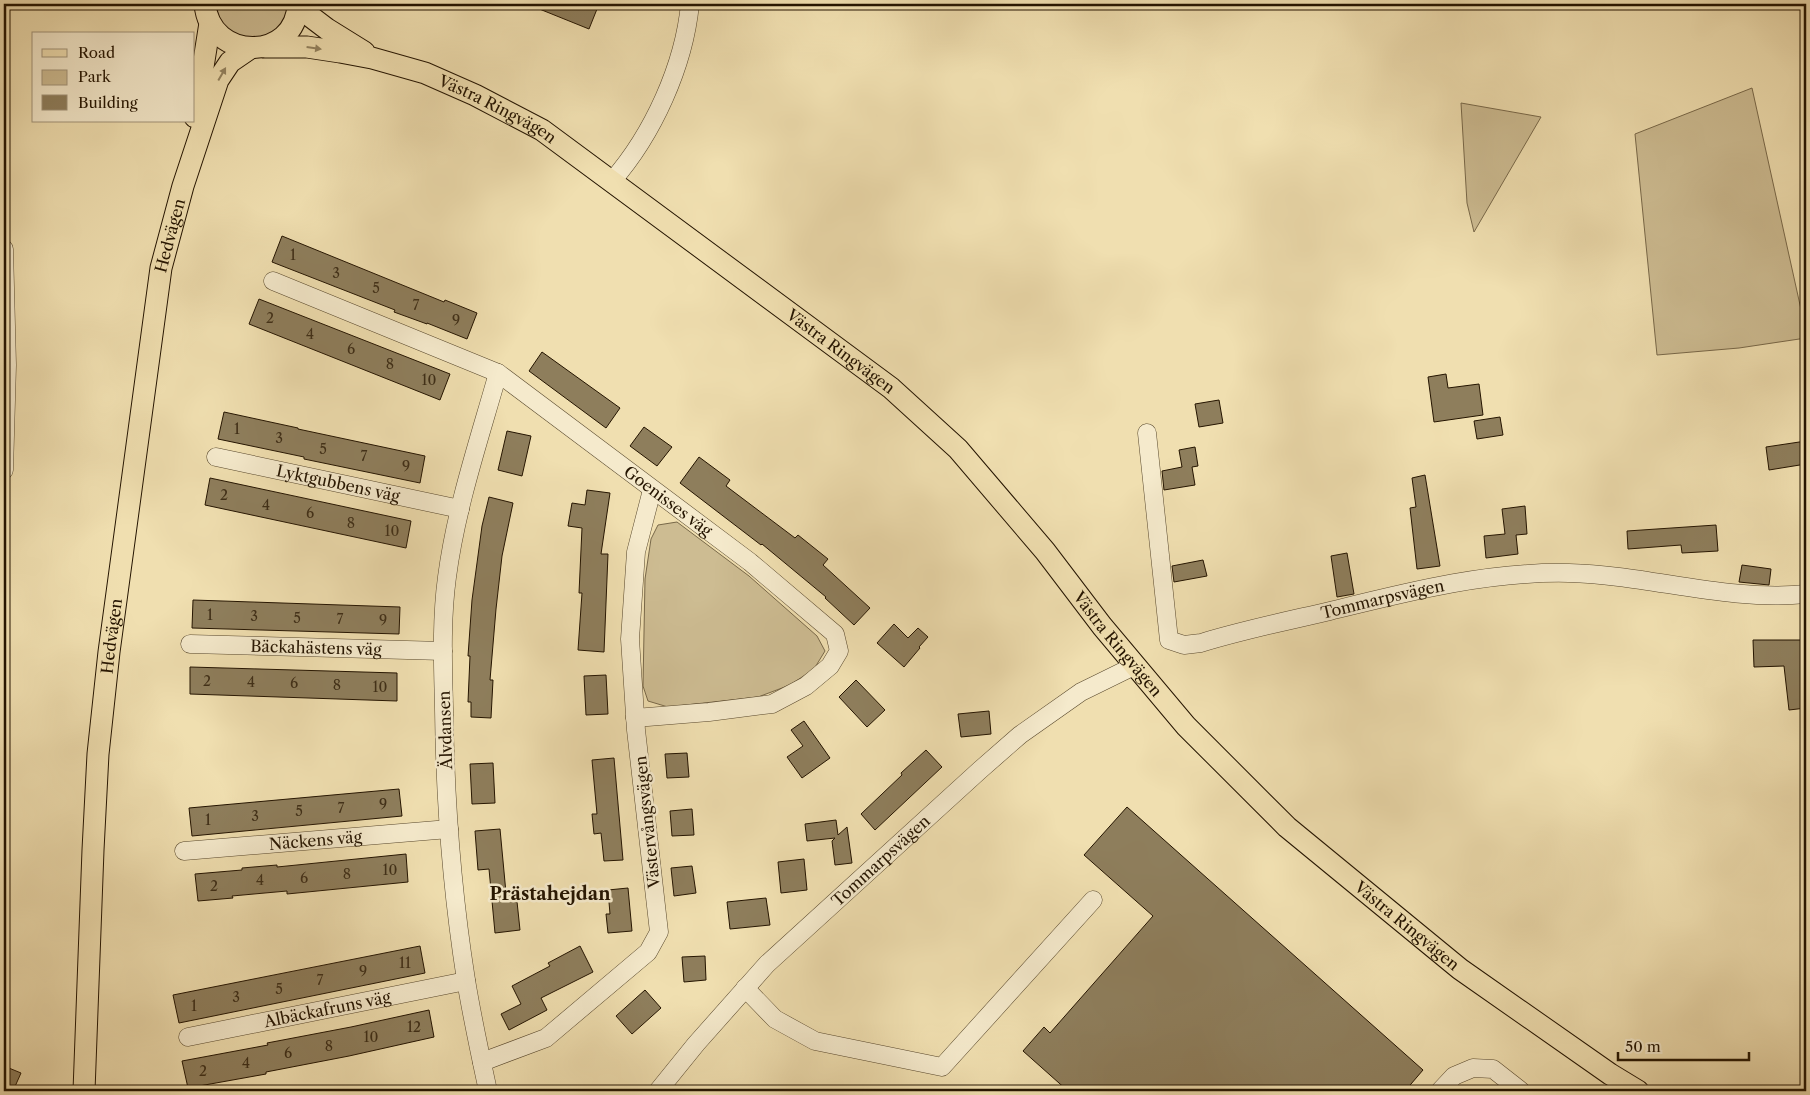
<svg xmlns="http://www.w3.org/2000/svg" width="1810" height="1095" font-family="'Libre Caslon Text',serif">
	<rect width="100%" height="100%" fill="#f0dfb0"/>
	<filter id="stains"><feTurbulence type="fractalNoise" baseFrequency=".004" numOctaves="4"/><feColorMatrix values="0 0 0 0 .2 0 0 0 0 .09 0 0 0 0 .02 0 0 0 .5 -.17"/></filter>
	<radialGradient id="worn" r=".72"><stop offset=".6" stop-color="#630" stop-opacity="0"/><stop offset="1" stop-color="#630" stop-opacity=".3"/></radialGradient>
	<g fill="#cdbc92" stroke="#786849">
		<path d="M214,4H290V10L276,31L264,38L238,37L218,20Z"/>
		<path d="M1752,88L1806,332V338L1739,348L1657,355L1635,134Z"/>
		<path d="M1461,103L1541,117L1474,232L1467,203Z"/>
		<path d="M677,522L749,576L817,636L825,651L814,669L790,685L758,697L668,707L648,701L643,686L645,579L651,539L658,525Z"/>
	</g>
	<g fill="#8e7e5c" stroke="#241400">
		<path d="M527,4H599L589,29Z"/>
		<path d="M282,236L444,302L445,300L477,313L467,339L427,323V324L394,312L395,310L272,262Z"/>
		<path d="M259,299L450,374L440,400L249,324Z"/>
		<path d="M542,352L620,408L606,428L529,371Z"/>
		<path d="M1446,374L1448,388L1479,384L1483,415L1434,422L1428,377Z"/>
		<path d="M1219,400L1223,423L1199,427L1195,404Z"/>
		<path d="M224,412L298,428V429L425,456L420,483L304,459V457L218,439Z"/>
		<path d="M1500,417L1503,435L1477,439L1474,421Z"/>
		<path d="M644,427L672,447L657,466L630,446Z"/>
		<path d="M507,431L531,436L522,476L498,470Z"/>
		<path d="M1806,441V464L1769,470L1766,447Z"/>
		<path d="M1195,447L1198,466L1192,467L1195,485L1164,490L1162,471L1182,467L1179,450Z"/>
		<path d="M699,457L730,480L726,486L795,538L798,535L828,559L823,565L870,608L854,625L825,598L826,597L762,544L761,545L680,483Z"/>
		<path d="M1425,475L1440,566L1417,569L1410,508L1416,507L1412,478Z"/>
		<path d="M210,478L411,521L406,548L205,505Z"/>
		<path d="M587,490L610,493L601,554H608L604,652L578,650L582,593H579L582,528L568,526L572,503L585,505Z"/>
		<path d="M489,497L513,503L502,556L496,609L490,680H493L491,718L471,717V702H468L470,656H468L472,600L482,526Z"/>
		<path d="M1525,506L1527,534L1516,535L1518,554L1486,558L1484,536L1505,534L1502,509Z"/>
		<path d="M1716,525L1718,551L1682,553L1681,545L1628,549L1627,531Z"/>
		<path d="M1347,553L1354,594L1337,597L1331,556Z"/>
		<path d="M1203,560L1207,576L1174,582L1172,566Z"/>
		<path d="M1742,565L1771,569L1769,585L1739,582Z"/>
		<path d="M193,600L400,607L399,634L192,628Z"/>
		<path d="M894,624L908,638L918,628L928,637L919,647L920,648L904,667L877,643Z"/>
		<path d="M1753,640H1806V708L1789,710L1784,666L1754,667Z"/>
		<path d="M190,667L397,673V701L190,694Z"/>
		<path d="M606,675L608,714L586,715L584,676Z"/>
		<path d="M856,680L885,710L867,727L839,697Z"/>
		<path d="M989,711L991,734L961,737L958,714Z"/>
		<path d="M804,721L830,758L802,778L787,757L803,746L791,730Z"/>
		<path d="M926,750L942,767L875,830L861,814L902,775L901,773Z"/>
		<path d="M687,753L689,777L667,778L665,754Z"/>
		<path d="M614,758L623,860L604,861L601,833L594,834L592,814H597L592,760Z"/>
		<path d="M493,763L495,803L472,804L470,764Z"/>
		<path d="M399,789L402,816L192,836L189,808Z"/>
		<path d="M1127,807L1423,1070L1405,1091H1068L1023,1051L1044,1027L1050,1033L1153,916L1084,855Z"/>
		<path d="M692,809L694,835L672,836L670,811Z"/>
		<path d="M836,820L838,835L847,827L852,863L835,865L832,841L835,838L807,841L805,824Z"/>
		<path d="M500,829L506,893L516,892L520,930L495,933L489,869L478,870L475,831Z"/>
		<path d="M406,854L408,882L287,894V891L232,896L233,898L198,901L195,874L242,870V868L277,865V867Z"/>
		<path d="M804,859L807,890L781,893L778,862Z"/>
		<path d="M692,866L696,893L674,896L671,868Z"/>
		<path d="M628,888L632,931L608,933L606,914H610L608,890Z"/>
		<path d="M766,898L770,925L730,929L727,902Z"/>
		<path d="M420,946L425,973L179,1023L173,995Z"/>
		<path d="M580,946L593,972L541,998L547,1010L509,1030L501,1014L521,1004L512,986L550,966L548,963Z"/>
		<path d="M705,956L706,980L684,982L682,957Z"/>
		<path d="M645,990L661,1008L632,1034L616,1016Z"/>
		<path d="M429,1010L434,1037L349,1056L266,1072V1074L188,1088L182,1061L268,1045L267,1043L351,1027Z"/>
		<path d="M4,1066L21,1073L13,1091H4Z"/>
	</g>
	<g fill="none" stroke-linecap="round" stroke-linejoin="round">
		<defs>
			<g id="minor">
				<path d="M612,181C653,134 684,66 690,4"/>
				<path d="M4,249L7,365L4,470"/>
				<path id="s1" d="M273,281L498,373L750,562L835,634L839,651L830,666L806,686L772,704L709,712L635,718"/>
				<path id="s2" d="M1147,433L1169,640L1184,645L1201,643C1243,630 1287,621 1330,611C1407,592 1489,571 1569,573C1649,575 1726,602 1806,594"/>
				<path id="s3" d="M216,457L460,509"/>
				<path id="s4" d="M190,644L443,651"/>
				<path id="s5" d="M184,851L449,829"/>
				<path d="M745,988L775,1019L815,1041L942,1067L1093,900"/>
				<path id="s6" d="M188,1037L466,981"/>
				<path d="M482,1062L546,1038L648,952L659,932L636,730L630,639L636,552L652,490"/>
				<path d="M488,1091C480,1054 472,1017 466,980C452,891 445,800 444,709C443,666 441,621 447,577C456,508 479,440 498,373"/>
				<path id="s7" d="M658,1091L696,1044L767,964L980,770L1020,735L1081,692L1134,666"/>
				<path d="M1440,1091L1454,1076L1473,1068L1493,1069L1521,1091"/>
			</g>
			<g id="major">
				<path d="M205,4C210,62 296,62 298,4"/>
				<path d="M298,7L327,29L364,52"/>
				<path id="s8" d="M265,47H307L340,52L372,58L425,73L475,95L542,130L891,388L958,449L1045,551L1102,626L1186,726L1287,827L1460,969L1610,1074L1638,1091"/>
				<path d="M195,117L210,23"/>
				<path id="s9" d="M84,1091L93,850L98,754L109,652L161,268L183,186L218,80L230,62L249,49"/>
			</g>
		</defs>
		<use href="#minor" stroke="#57472c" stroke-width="19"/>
		<use href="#major" stroke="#241400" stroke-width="23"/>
		<use href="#minor" stroke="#f5eacc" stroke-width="18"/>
		<use href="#major" stroke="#f0dfb0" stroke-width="21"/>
	</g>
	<defs><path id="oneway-solid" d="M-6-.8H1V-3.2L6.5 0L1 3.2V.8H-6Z" transform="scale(1.25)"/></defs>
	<g fill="#948461">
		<use href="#oneway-solid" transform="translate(314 48) rotate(8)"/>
		<use href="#oneway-solid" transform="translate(222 74) rotate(-60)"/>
	</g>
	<g text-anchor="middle" stroke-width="5" stroke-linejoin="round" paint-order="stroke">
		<g font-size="14" fill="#3e2e17">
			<text x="293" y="260">1</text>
			<text x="336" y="278">3</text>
			<text x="376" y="293">5</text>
			<text x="416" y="310">7</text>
			<text x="270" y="323">2</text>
			<text x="456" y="325">9</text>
			<text x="310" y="339">4</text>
			<text x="351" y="354">6</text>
			<text x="390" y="369">8</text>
			<text x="429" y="385">10</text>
			<text x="237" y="434">1</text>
			<text x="279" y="443">3</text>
			<text x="323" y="454">5</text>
			<text x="364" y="461">7</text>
			<text x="406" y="471">9</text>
			<text x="224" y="500">2</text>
			<text x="266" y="510">4</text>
			<text x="310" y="518">6</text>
			<text x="351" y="528">8</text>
			<text x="392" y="536">10</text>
			<text x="210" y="620">1</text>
			<text x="254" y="621">3</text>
			<text x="297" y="623">5</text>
			<text x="340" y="624">7</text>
			<text x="383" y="625">9</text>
			<text x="207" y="686">2</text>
			<text x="251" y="687">4</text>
			<text x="294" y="688">6</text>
			<text x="337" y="690">8</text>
			<text x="380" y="692">10</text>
			<text x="383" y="809">9</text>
			<text x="341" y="813">7</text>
			<text x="299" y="816">5</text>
			<text x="255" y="821">3</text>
			<text x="208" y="825">1</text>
			<text x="390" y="875">10</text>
			<text x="347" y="879">8</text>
			<text x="304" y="883">6</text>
			<text x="260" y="885">4</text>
			<text x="214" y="891">2</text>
			<text x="405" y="968">11</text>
			<text x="363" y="976">9</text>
			<text x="320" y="985">7</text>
			<text x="279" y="994">5</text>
			<text x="236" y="1002">3</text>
			<text x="194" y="1011">1</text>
			<text x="414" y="1032">12</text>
			<text x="371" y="1042">10</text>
			<text x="329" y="1051">8</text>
			<text x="288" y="1058">6</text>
			<text x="246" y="1068">4</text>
			<text x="203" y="1076">2</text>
		</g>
		<g font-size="16" fill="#241400" stroke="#f5eacc">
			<text dy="6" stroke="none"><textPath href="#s8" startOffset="244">Västra Ringvägen</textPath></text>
			<text dy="6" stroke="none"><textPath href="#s9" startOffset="861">Hedvägen</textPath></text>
			<text dy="6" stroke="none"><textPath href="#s8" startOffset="665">Västra Ringvägen</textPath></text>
			<text dy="6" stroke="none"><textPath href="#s3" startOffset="125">Lyktgubbens väg</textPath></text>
			<text dy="6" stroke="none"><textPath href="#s1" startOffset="456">Goenisses väg</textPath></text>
			<text dy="6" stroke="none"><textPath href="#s2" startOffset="428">Tommarpsvägen</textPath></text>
			<text dy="6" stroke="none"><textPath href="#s9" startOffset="456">Hedvägen</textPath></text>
			<text dy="6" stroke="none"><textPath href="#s8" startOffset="1070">Västra Ringvägen</textPath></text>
			<text dy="6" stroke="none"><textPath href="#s4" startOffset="126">Bäckahästens väg</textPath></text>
			<text transform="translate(445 730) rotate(-92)" y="6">Älvdansen</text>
			<text transform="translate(647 822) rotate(-96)" y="6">Västervångsvägen</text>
			<text dy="6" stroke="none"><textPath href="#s5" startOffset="132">Näckens väg</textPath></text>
			<text dy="6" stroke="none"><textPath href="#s7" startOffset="321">Tommarpsvägen</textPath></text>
			<text dy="6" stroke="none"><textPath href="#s8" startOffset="1475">Västra Ringvägen</textPath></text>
			<text dy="6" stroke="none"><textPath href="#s6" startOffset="142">Albäckafruns väg</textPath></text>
		</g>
		<g font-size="18" font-weight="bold" fill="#241400" stroke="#f5eacc">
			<text x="550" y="900">Prästahejdan</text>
		</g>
	</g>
	<rect width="1810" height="1095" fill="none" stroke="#f0dfb0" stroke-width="20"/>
	<rect x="5" y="5" width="1800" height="1085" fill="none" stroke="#241400" stroke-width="2.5"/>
	<rect x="10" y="10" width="1790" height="1075" fill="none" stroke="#241400"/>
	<rect x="32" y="32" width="162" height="90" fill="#f5eacc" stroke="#a1947a"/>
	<rect x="42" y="49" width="25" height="8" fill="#f0dfb0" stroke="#a1947a"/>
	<text x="78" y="58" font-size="15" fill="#241400">Road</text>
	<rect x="42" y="70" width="25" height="15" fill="#cdbc92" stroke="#a1947a"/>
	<text x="78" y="82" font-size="15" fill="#241400">Park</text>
	<rect x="42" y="95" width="25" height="15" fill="#8e7e5c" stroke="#a1947a"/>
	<text x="78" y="108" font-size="15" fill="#241400">Building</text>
	<path d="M1618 1052v8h131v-8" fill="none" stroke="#241400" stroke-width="2.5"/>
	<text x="1625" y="1052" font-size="15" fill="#241400" stroke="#f5eacc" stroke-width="4" paint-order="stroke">50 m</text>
	<rect width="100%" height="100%" filter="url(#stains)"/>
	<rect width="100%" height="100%" fill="url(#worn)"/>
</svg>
